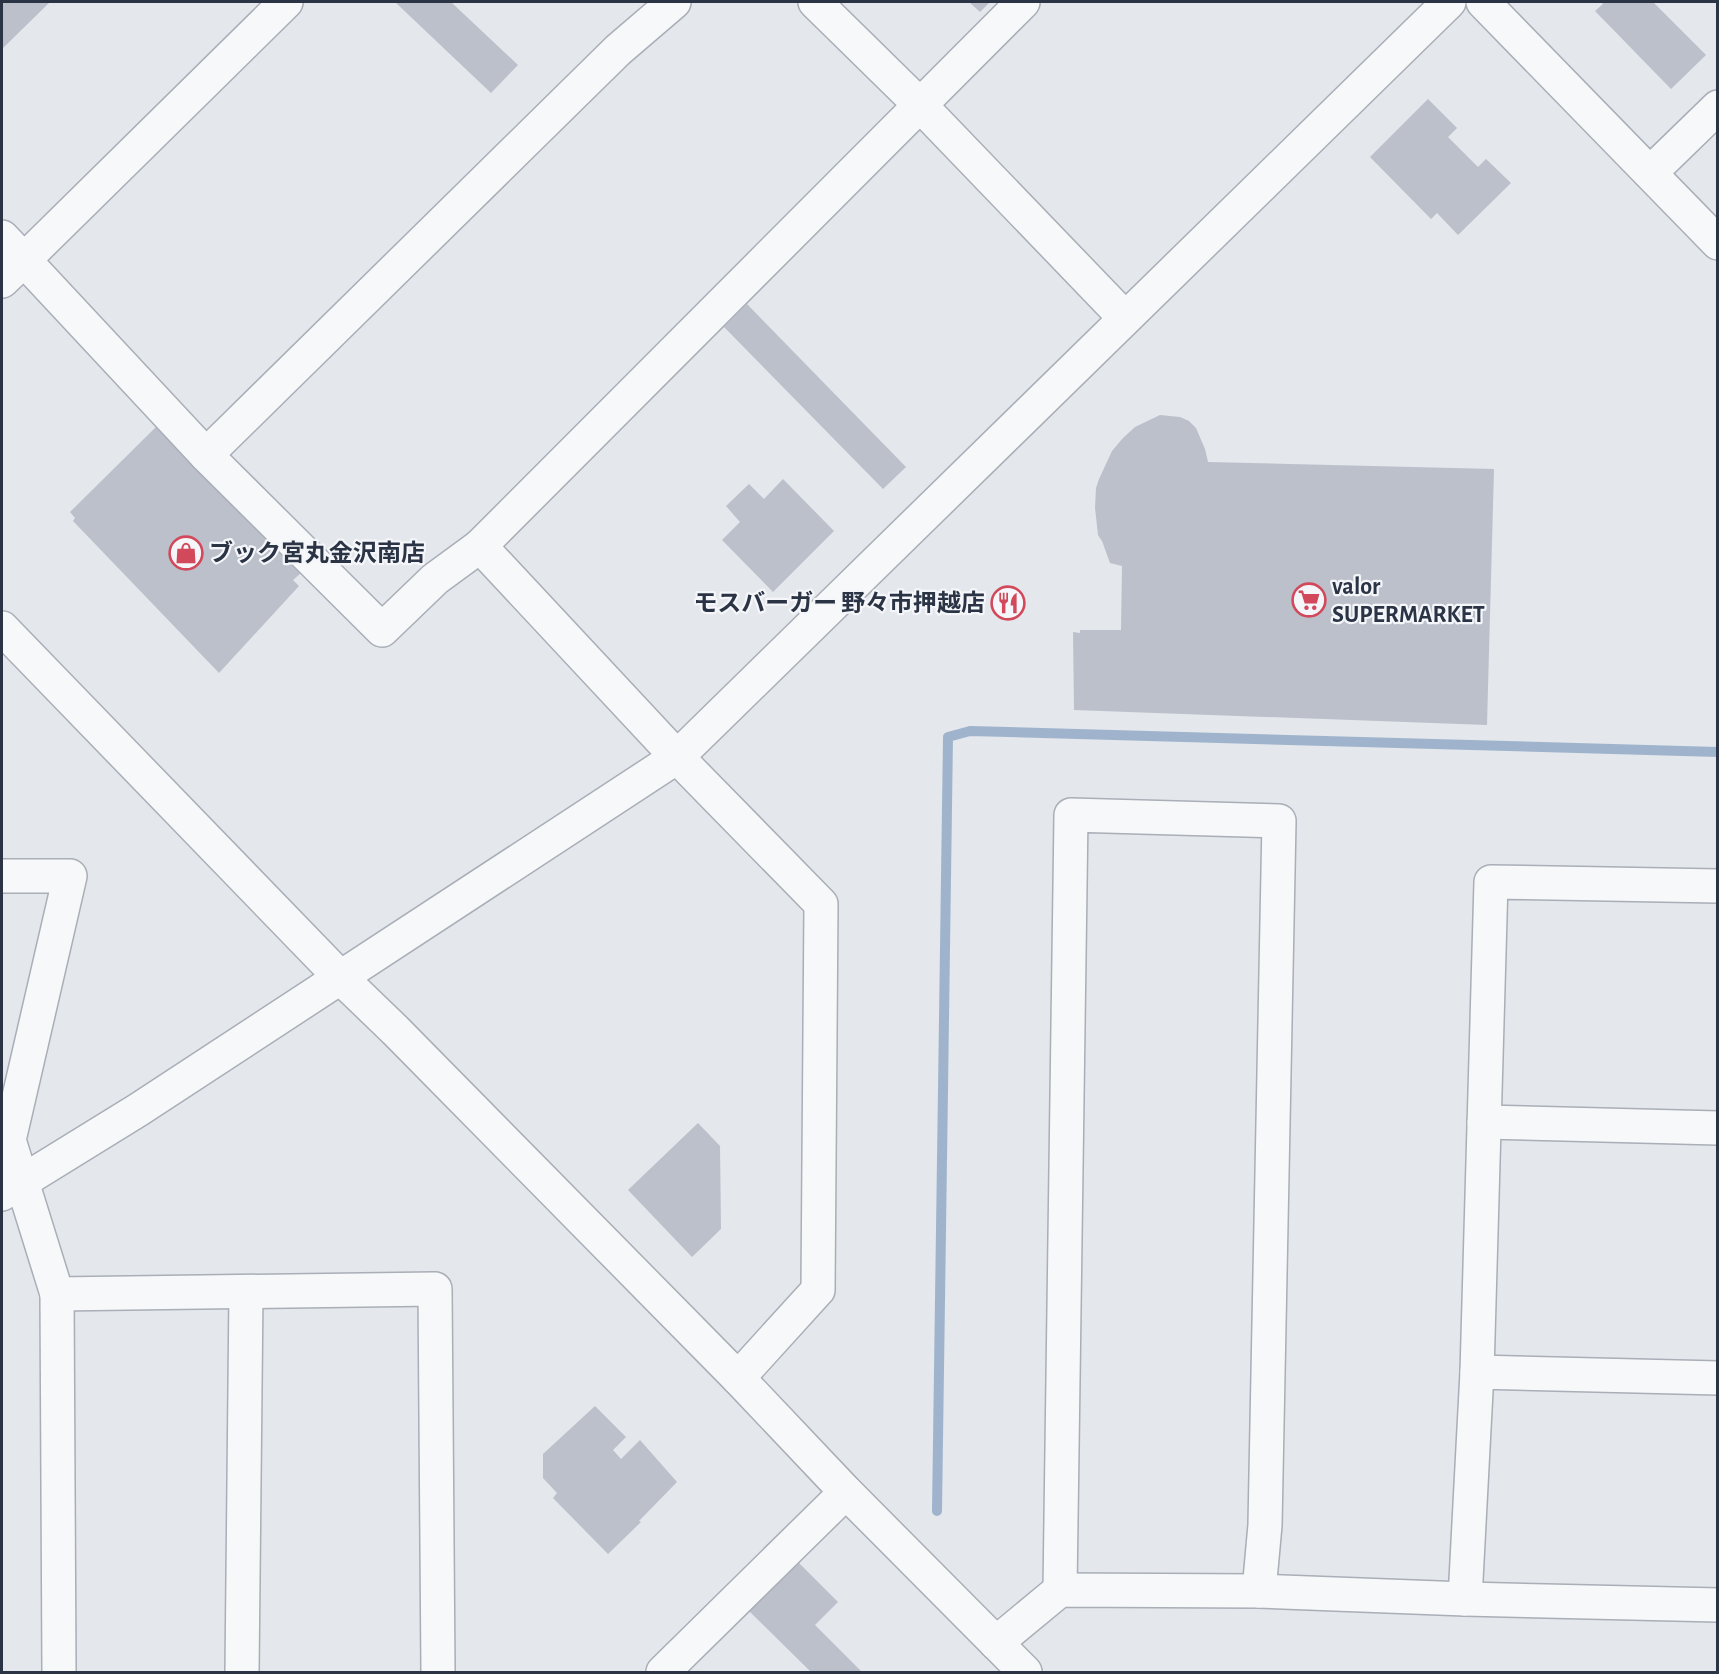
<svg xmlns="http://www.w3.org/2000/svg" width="1719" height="1674" viewBox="0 0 1719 1674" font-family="'Alegreya Sans','Noto Sans JP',sans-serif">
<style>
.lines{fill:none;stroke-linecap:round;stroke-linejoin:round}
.stream{stroke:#9fb4cc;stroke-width:10}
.building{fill:#bbc0ca}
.minor-casing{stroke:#a9aeb7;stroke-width:36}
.minor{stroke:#f7f8fa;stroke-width:33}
.labels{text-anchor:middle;stroke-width:4.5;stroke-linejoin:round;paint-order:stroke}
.poi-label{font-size:24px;font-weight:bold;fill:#2b3445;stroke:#f4f6f9;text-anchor:start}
</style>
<rect width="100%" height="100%" fill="#e4e7ec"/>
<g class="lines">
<path class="stream" d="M937,1511l11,-774 22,-6 748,21"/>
</g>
<g class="building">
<path d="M2,2h48l-48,47z"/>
<path d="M395,2h56l67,63 -27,28z"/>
<path d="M969,2h21l-10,10z"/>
<path d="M1601,2h52l53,53 -35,34 -76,-78 8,-7z"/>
<path d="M1428,99l29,29 -9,9 30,30 8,-8 25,24 -53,52 -21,-22 -6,6 -61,-62z"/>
<path d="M747,304l159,163 -23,22 -159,-162z"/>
<path d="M1160,415l20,2 9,4 7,7 9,21 3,13 286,7 -7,256 -413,-15 -1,-78 7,1v-3h41l1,-64 -12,-3 -8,-22 -4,-6 -3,-27 1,-20 3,-9 13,-28 11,-13 12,-11z"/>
<path d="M157,426l144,147 -8,7 6,6 -80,87 -146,-152 2,-3 -5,-6z"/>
<path d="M783,479l51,52 -61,61 -51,-52 18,-18 -14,-16 23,-22 15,15z"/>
<path d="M698,1123l22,23 1,83 -29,28 -64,-67z"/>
<path d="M595,1406l31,31 -13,13 8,9 19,-19 37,42 -38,39 2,1 -33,32 -55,-56 4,-5 -14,-15v-24z"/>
<path d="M798,1562l40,40 -23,23 47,47h-51l-62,-61z"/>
</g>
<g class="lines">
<defs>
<g id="minor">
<path d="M286,2l-262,258 182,195 176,175 53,-51 45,-33 197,211 144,147 -3,386 -80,88"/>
<path d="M815,2l105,103 204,212"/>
<path d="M1483,2l235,241"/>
<path d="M1650,173l68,-66"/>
<path d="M2,237l22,23 -22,21"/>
<path d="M206,455l412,-405 56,-48"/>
<path d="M480,546l543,-544"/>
<path d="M2,628l339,350 54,52 343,348 108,114 179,180"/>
<path d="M2,876h68l-61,264 48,154 378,-5 3,383"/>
<path d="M1484,1122l234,6"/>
<path d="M2,1194l136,-84 539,-353 772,-755"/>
<path d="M57,1294l2,378"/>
<path d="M1477,1372l14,-490 227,4"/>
<path d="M1060,1590l11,-775 208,6 -14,704 -6,66"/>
<path d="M1465,1599l12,-227 241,6"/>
<path d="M996,1643l64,-53 199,1 206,8 253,6"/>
<path d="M242,1672l4,-380"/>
<path d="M663,1672l183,-180"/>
</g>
</defs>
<use href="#minor" class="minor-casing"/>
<use href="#minor" class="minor"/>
</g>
<defs>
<symbol id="shop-ring" viewBox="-11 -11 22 22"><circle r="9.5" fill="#f4f6f9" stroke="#d1495b" stroke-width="1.5"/><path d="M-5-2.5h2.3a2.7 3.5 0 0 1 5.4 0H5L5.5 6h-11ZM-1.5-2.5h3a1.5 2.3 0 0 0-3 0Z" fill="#d1495b"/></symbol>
<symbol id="supermarket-ring" viewBox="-11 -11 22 22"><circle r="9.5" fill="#f4f6f9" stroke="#d1495b" stroke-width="1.5"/><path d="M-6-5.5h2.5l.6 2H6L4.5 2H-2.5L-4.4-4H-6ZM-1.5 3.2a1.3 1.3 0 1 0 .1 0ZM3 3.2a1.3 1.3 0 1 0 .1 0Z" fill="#d1495b"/></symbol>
<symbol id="restaurant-ring" viewBox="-11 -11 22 22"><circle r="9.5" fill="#f4f6f9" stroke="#d1495b" stroke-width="1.5"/><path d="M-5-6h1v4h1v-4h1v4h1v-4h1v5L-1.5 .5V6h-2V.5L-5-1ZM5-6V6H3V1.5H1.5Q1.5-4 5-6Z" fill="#d1495b"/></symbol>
</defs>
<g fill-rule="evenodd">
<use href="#shop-ring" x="167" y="534" width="38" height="38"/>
<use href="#supermarket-ring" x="1290" y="581" width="38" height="38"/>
<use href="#restaurant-ring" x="989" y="584" width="38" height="38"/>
</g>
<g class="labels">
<g class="poi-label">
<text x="209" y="561">ブック宮丸金沢南店</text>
<text x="1332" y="594">valor<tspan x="1332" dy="28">SUPERMARKET</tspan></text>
<text x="985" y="611" text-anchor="end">モスバーガー 野々市押越店</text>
</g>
</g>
<rect width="1719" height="1674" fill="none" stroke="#2b3445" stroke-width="6"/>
</svg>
